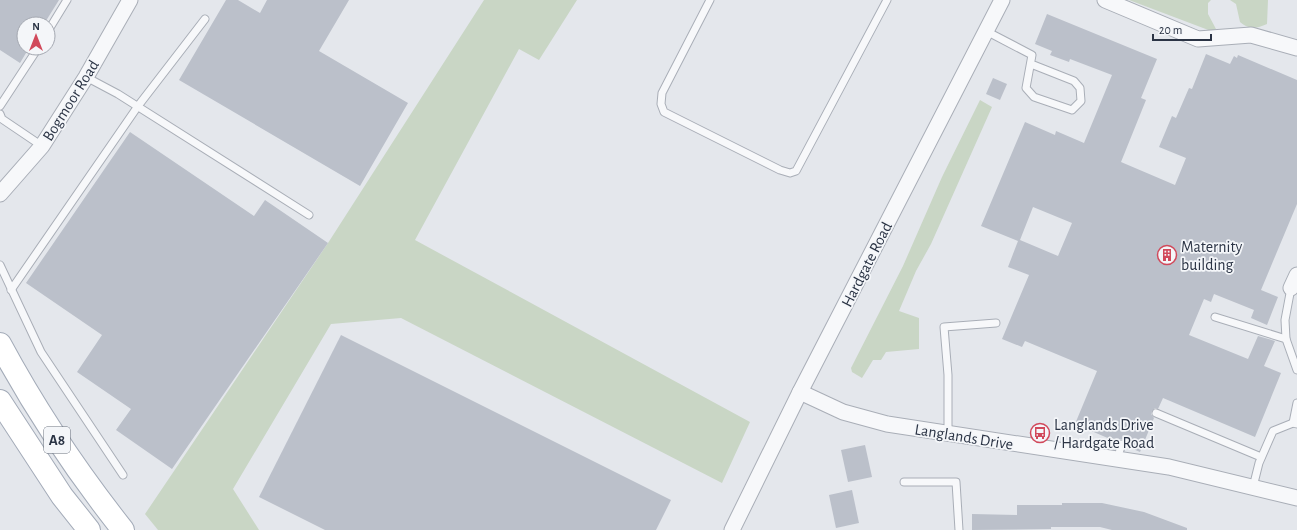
<svg xmlns="http://www.w3.org/2000/svg" width="1297" height="530" viewBox="0 0 1297 530" font-family="'Alegreya Sans',sans-serif">
<style>
.green{fill:#c9d6c5}
.building{fill:#bbc0ca;fill-rule:evenodd}
.lines{fill:none;stroke-linecap:round;stroke-linejoin:round}
.lane-casing{stroke:#a9aeb7;stroke-width:9}
.street-casing{stroke:#a9aeb7;stroke-width:17}
.primary-casing{stroke:#a3abb8;stroke-width:24}
.lane{stroke:#f7f8fa;stroke-width:7}
.street{stroke:#f7f8fa;stroke-width:15}
.primary{stroke:#fff;stroke-width:22}
.labels{text-anchor:middle;stroke-width:3.5;stroke-linejoin:round;paint-order:stroke}
.shield{fill:#f4f6f9;stroke:#676e7b;stroke-width:1}
.shield-label{font-size:15px;font-weight:bold;fill:#2b3445}
.street-label{font-size:16px;fill:#2b3445;stroke:#f4f6f9}
.poi-label{font-size:16px;fill:#2b3445;stroke:#f4f6f9;text-anchor:start}
</style>
<rect width="100%" height="100%" fill="#e4e7ec"/>
<g class="green">
<path d="M484,0h93l-38,60 -20,-11 -104,191 335,182 -28,61 -321,-165 -70,6 -98,165 26,41h-101l-13,-16 183,-271z"/>
<path d="M1129,0h82l-3,3v11l8,15 -5,2z"/>
<path d="M1230,0h38l-1,24c-11,5 -17,6 -27,-2l-4,-18z"/>
<path d="M980,100l12,7 -61,137 -15,27 -17,40 20,7v31l-33,3 -5,8h-8l-11,18 -10,-6 -1,-4 52,-102 39,-89z"/>
</g>
<g class="building">
<path d="M0,0h59l-15,24h-20v24h5l-9,15 -20,-13z"/>
<path d="M226,0h12l22,13 7,-13h82l-30,51 89,52 -48,83 -181,-106z"/>
<path d="M1047,14l110,45 -16,39 5,2 -25,62 54,23 11,-27 -27,-11 13,-31 4,2 13,-30 3,1 14,-35 24,10 4,-8 3,2 1,-3 59,25v124l-36,86 17,7 -11,28 -16,-7 3,-8 -40,-16 -3,8 -7,-3 -15,36 59,24 10,-23 17,5 -11,25 17,7 -26,64 -92,-39 -5,11 -3,-1 -3,3 -1,3 3,4 -14,34 -14,-6 1,-3 -3,-4h-3l-4,3 -42,-18 22,-53 -72,-30 -3,6 -20,-8 27,-64 -21,-8 10,-26 -37,-15 44,-104 30,13 1,-4 28,12 28,-68 -42,-16 -1,3 -19,-7 2,-4 -17,-7zM1033,207l39,16 -14,33 -38,-16z"/>
<path d="M993,78l14,6 -7,16 -14,-6z"/>
<path d="M130,132l124,84 11,-16 63,43 -156,226 -56,-39 15,-21 -54,-37 25,-37 -76,-52z"/>
<path d="M341,335l330,165 -15,30h-331l-66,-33z"/>
<path d="M865,445l7,32 -24,5 -7,-32z"/>
<path d="M852,490l7,33 -23,5 -7,-33z"/>
<path d="M1062,503h40l42,9 43,16v2h-75l-12,-3h-49v2l-79,1v-16l45,1v-10h45z"/>
</g>
<g class="lines">
<defs>
<g id="lane">
<path d="M710,0l-48,93 -1,11 3,8 116,58 10,3 6,-2 91,-171"/>
<path d="M48,31l19,-31"/>
<path d="M986,31l46,24 -6,33 8,9 38,13 9,-9 -1,-13 -6,-7 -43,-17"/>
<path d="M86,77l32,17 191,121"/>
<path d="M0,106l38,-58"/>
<path d="M0,114l2,5 40,27"/>
<path d="M0,265l41,87 82,123"/>
<path d="M11,290l127,-184 67,-87"/>
<path d="M1215,317l71,22 11,31"/>
<path d="M1286,339l-1,-19 6,-32"/>
<path d="M1156,413l105,44"/>
<path d="M1293,423l4,-20"/>
<path d="M948,433v-58l-4,-48 52,-4"/>
<path d="M1117,459l5,-15"/>
<path d="M904,482h52l3,48"/>
<path d="M1253,487l6,-24 14,-32 20,-8 4,1"/>
</g>
<g id="street">
<path d="M1105,0l93,39 53,-4 46,13"/>
<path d="M0,194l42,-48 44,-69 44,-77"/>
<path d="M1291,288l6,-13"/>
<path d="M800,392l43,20 44,12 282,43 128,31"/>
<path d="M732,530l68,-138 202,-392"/>
</g>
<g id="primary">
<path d="M0,344c35,65 77,128 123,186"/>
<path d="M0,401l62,95 27,34"/>
</g>
</defs>
<use href="#lane" class="lane-casing"/>
<use href="#street" class="street-casing"/>
<use href="#primary" class="primary-casing"/>
<use href="#lane" class="lane"/>
<use href="#street" class="street"/>
<use href="#primary" class="primary"/>
</g>
<defs>
<symbol id="building-ring" viewBox="-11 -11 22 22"><circle r="9.5" fill="#f4f6f9" stroke="#d1495b" stroke-width="1.5"/><path d="M-4-6H4V6H1V3H-1V6H-4ZM-2.5-4.3h1.7v1.8h-1.7ZM.8-4.3h1.7v1.8H.8ZM-2.5-1h1.7V.8h-1.7ZM.8-1h1.7V.8H.8Z" fill="#d1495b"/></symbol>
<symbol id="bus-ring" viewBox="-11 -11 22 22"><circle r="9.5" fill="#f4f6f9" stroke="#d1495b" stroke-width="1.5"/><path d="M-5-6H5V4H4V6H2V4H-2V6H-4V4H-5ZM-3.5-4V0h7V-4ZM-3.5 1.2v1.5H-2V1.2ZM2 1.2v1.5H3.5V1.2Z" fill="#d1495b"/></symbol>
</defs>
<g fill-rule="evenodd">
<use href="#building-ring" x="1156" y="244" width="22" height="22"/>
<use href="#bus-ring" x="1029" y="422" width="22" height="22"/>
</g>
<g class="labels">
<rect class="shield" x="44" y="427" width="26" height="26" rx="3"/>
<g class="shield-label">
<text x="57" y="445">A8</text>
</g>
<g class="street-label">
<text transform="translate(70 100) rotate(-58)" y="6">Bogmoor Road</text>
<text transform="translate(866 264) rotate(-63)" y="6">Hardgate Road</text>
<text transform="translate(964 436) rotate(9)" y="6">Langlands Drive</text>
</g>
<g class="poi-label">
<text x="1181" y="252">Maternity<tspan x="1181" dy="18">building</tspan></text>
<text x="1054" y="430">Langlands Drive<tspan x="1054" dy="18">/ Hardgate Road</tspan></text>
</g>
</g>
<g transform="translate(36 36)"><circle r="19" fill="#f4f6f9" stroke="#a4a8b1"/>
<path d="M0-3L7 15L0 10L-7 15Z" fill="#d1495b"/>
<text y="-6" font-size="11" font-weight="bold" text-anchor="middle" fill="#2b3445">N</text>
</g>
<path d="M1153 34v6h58v-6" fill="none" stroke="#2b3445" stroke-width="2"/>
<text x="1159" y="34" font-size="12" fill="#2b3445" stroke="#f4f6f9" stroke-width="3" paint-order="stroke">20 m</text>
</svg>
